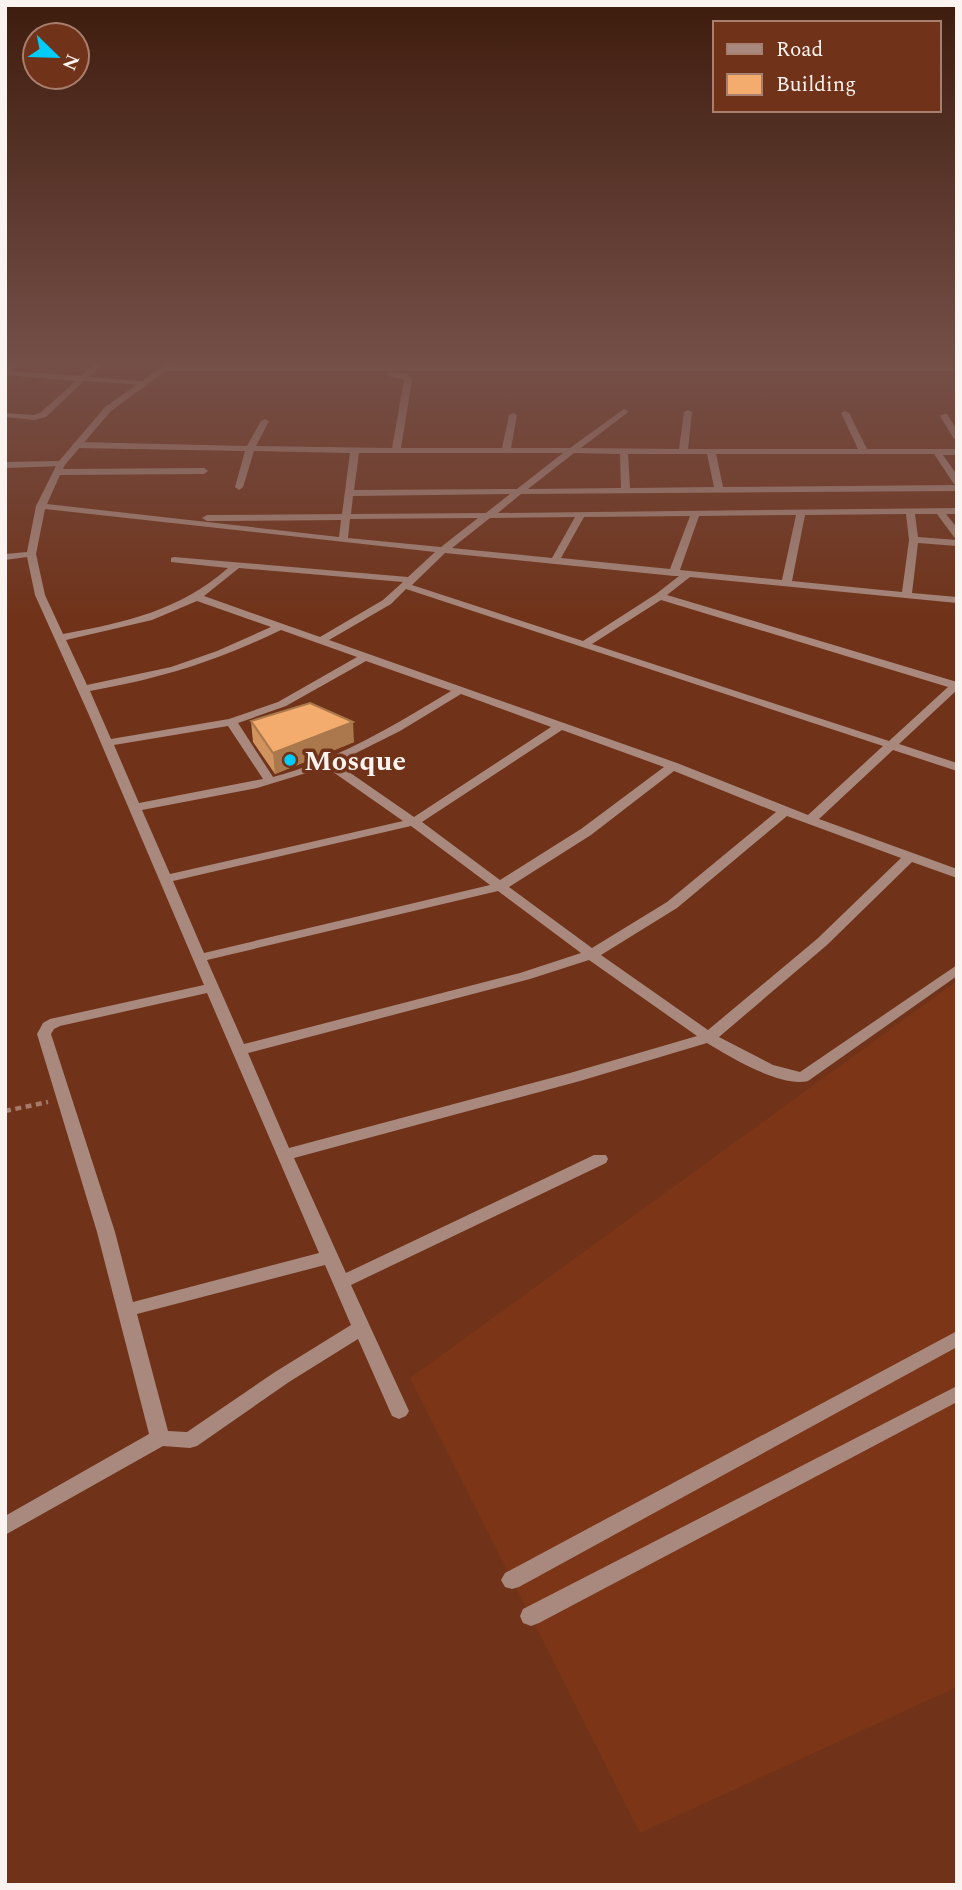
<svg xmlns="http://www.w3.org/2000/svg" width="962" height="1890" viewBox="0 0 962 1890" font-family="Spectral,serif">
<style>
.built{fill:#7c3517}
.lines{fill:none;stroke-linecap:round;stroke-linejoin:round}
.path{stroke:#a47a69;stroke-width:4.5;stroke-dasharray:6 4.5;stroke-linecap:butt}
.minor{fill:#a9897d;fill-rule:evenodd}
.tertiary{fill:#a9897d;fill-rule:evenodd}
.wall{fill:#d1945e}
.shaded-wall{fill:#aa784c}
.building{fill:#f3ac6d;stroke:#aa784c;stroke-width:2}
.poi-dot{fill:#00cbf9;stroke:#703218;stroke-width:2.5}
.labels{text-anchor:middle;stroke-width:7;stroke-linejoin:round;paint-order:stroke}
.poi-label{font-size:28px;font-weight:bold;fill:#fbf3f0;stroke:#703218;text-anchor:start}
</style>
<rect width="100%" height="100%" fill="#703218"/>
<path class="built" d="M957,981v706l-317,146 -230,-455z"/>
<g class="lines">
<path class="path" d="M5,1111l43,-9"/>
<g class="minor">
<path d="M16,359h9l-16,12 72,5 18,-17h9l-19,18 52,4 4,2 -4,2 -57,-4 -38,36 -12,3 -29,-3v-4l28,2 7,-2 36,-32 -71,-6v-9z"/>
<path d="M163,367h794v4h-797l-1,-2z"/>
<path d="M391,372l16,2 5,6 -11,68h101l7,-33 4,-2 4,2 -6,33h59l54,-39 4,2 -1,2 -46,35 98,1 5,-37 4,-2 4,2 -4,37h170l-17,-36 4,-2 4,2 18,36h90v6h-14l14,20v10l-3,-1 -20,-30h-218l7,33 234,-2v6l-436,3 -23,19 459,-5v6h-11l11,14v10l-3,-1 -17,-23h-22l3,23 39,3v6l-39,-3 -6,50 45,4v6l-267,-26 -23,18 290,87v8l-58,54 58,19v8l-64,-21 -74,69 138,50v9l-45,-16 -85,83 -108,92 54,28 27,7 157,-107v11l-149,105c-27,7 -78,-24 -101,-38l-127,38 -286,77 52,115 248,-118h12l2,4 -2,4 -255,122 58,126 -3,5 -7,3 -7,-3 -34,-77 -69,43 -92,64 -7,2 -27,-2 -158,89v-19l144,-82 -52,-202 -60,-198 6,-11 7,-4 154,-34 -115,-270 -54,-120 -8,-38 -22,3v-6l22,-2 9,-46 21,-42 4,-3 4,3 -2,5 141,-1 4,3 -4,3 -144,1 -13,29 292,33 2,-17 -134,1 -5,-3 5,-3 135,-1 8,-61 -96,-2 -11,36 -4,3 -4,-3 10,-36 -169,-3 -4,-3 4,-3 171,4 14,-25 4,-2 4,2 -13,25 136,2 12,-68 -16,-4 -1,-2zM359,453h204l-46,36 -163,1zM574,453l46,1 1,34 -93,1zM628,454h79l7,33 -84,1zM510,494l-24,19 -135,1 2,-18zM45,509l390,43 -27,25 -234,-20 -3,1v4l57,6c-49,43 -102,54 -165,66l-18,-39 -9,-41zM906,514l3,26 -7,52 -110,-11 13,-66zM796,515l-14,65 -102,-10 19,-54zM690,516l-20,53 -109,-11 23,-41zM575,517l-23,41 -100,-10 38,-30zM478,518l-37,29 -93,-9 2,-19zM445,553l229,23h5l-23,18 -73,47 -171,-56zM239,568l164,14 -20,18 -63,37 -116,-41zM406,589l477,157 -75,69 -131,-52 -348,-123 62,-36zM661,600l287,87 -59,54 -297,-97zM197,601l74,26 -54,24 -46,16 -84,18 -21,-45 86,-20zM281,630l76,27 -79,45 -49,17 -118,20 -21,-48c72,-13 124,-29 191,-61zM366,661l85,30c-56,34 -114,69 -178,86l-35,-54 48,-17zM461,694l90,33 -137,90 -78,-54 64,-32zM228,726l35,53 -124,24 -25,-58zM562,730l102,37 -83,62 -81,51 -78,-58zM326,767l77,54 -233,53 -28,-64 115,-22zM674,771l102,41 -109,90 -75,46 -83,-61 82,-52zM787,816l114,42 -84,81 -109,91 -107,-75 76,-47zM411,826l79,59 -286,68 -31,-72zM498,891l83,62 -61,20 -276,71 -37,-84zM589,960l108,76 -127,37 -281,75 -41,-95 282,-74zM207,993l112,260 -186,49 -18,-70 -64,-198 3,-5 6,-3zM325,1265l26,60 -76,47 -88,60 -19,-1 -31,-117z"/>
<path d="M944,414h3l10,16v9h-3l-14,-23z"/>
<path d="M957,1331v16l-438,240 -7,2 -7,-2 -4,-7 4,-7z"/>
<path d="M957,1386v16l-418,221 -8,3 -8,-3 -3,-7 3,-7z"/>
</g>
<path class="tertiary" d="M173,359h9l-71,52 -47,55 -59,2v-6l54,-1 46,-54z"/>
</g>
<path class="wall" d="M251,721l103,21 -79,32 -22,-32z"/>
<path class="shaded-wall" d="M353,722l1,20 -79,32 -2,-21z"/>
<path class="building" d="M310,703l43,19 -80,31 -22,-32z"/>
<linearGradient id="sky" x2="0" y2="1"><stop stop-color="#3e1c0d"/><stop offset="0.58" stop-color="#744f48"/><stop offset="1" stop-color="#744f48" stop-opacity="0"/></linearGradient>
<rect width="962" height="624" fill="url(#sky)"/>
<circle class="poi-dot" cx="290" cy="760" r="7"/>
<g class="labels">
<g class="poi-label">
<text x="304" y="770">Mosque</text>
</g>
</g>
<rect width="962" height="1890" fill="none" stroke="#fbf3f0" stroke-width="14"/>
<rect x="713" y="21" width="228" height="91" fill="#703218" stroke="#a87f6e" stroke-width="2"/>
<rect x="727" y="44" width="35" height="10" fill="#a9897d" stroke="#a87f6e" stroke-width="2"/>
<text x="776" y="56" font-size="21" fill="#fbf3f0">Road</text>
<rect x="727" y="74" width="35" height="21" fill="#f3ac6d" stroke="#a87f6e" stroke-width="2"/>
<text x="776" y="91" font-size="21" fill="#fbf3f0">Building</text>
<g transform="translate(56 56) rotate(113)"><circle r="33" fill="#703218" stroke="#a87f6e" stroke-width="2"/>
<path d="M0-5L12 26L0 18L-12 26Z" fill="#00cbf9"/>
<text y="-10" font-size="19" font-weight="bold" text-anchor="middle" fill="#fbf3f0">N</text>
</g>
</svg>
